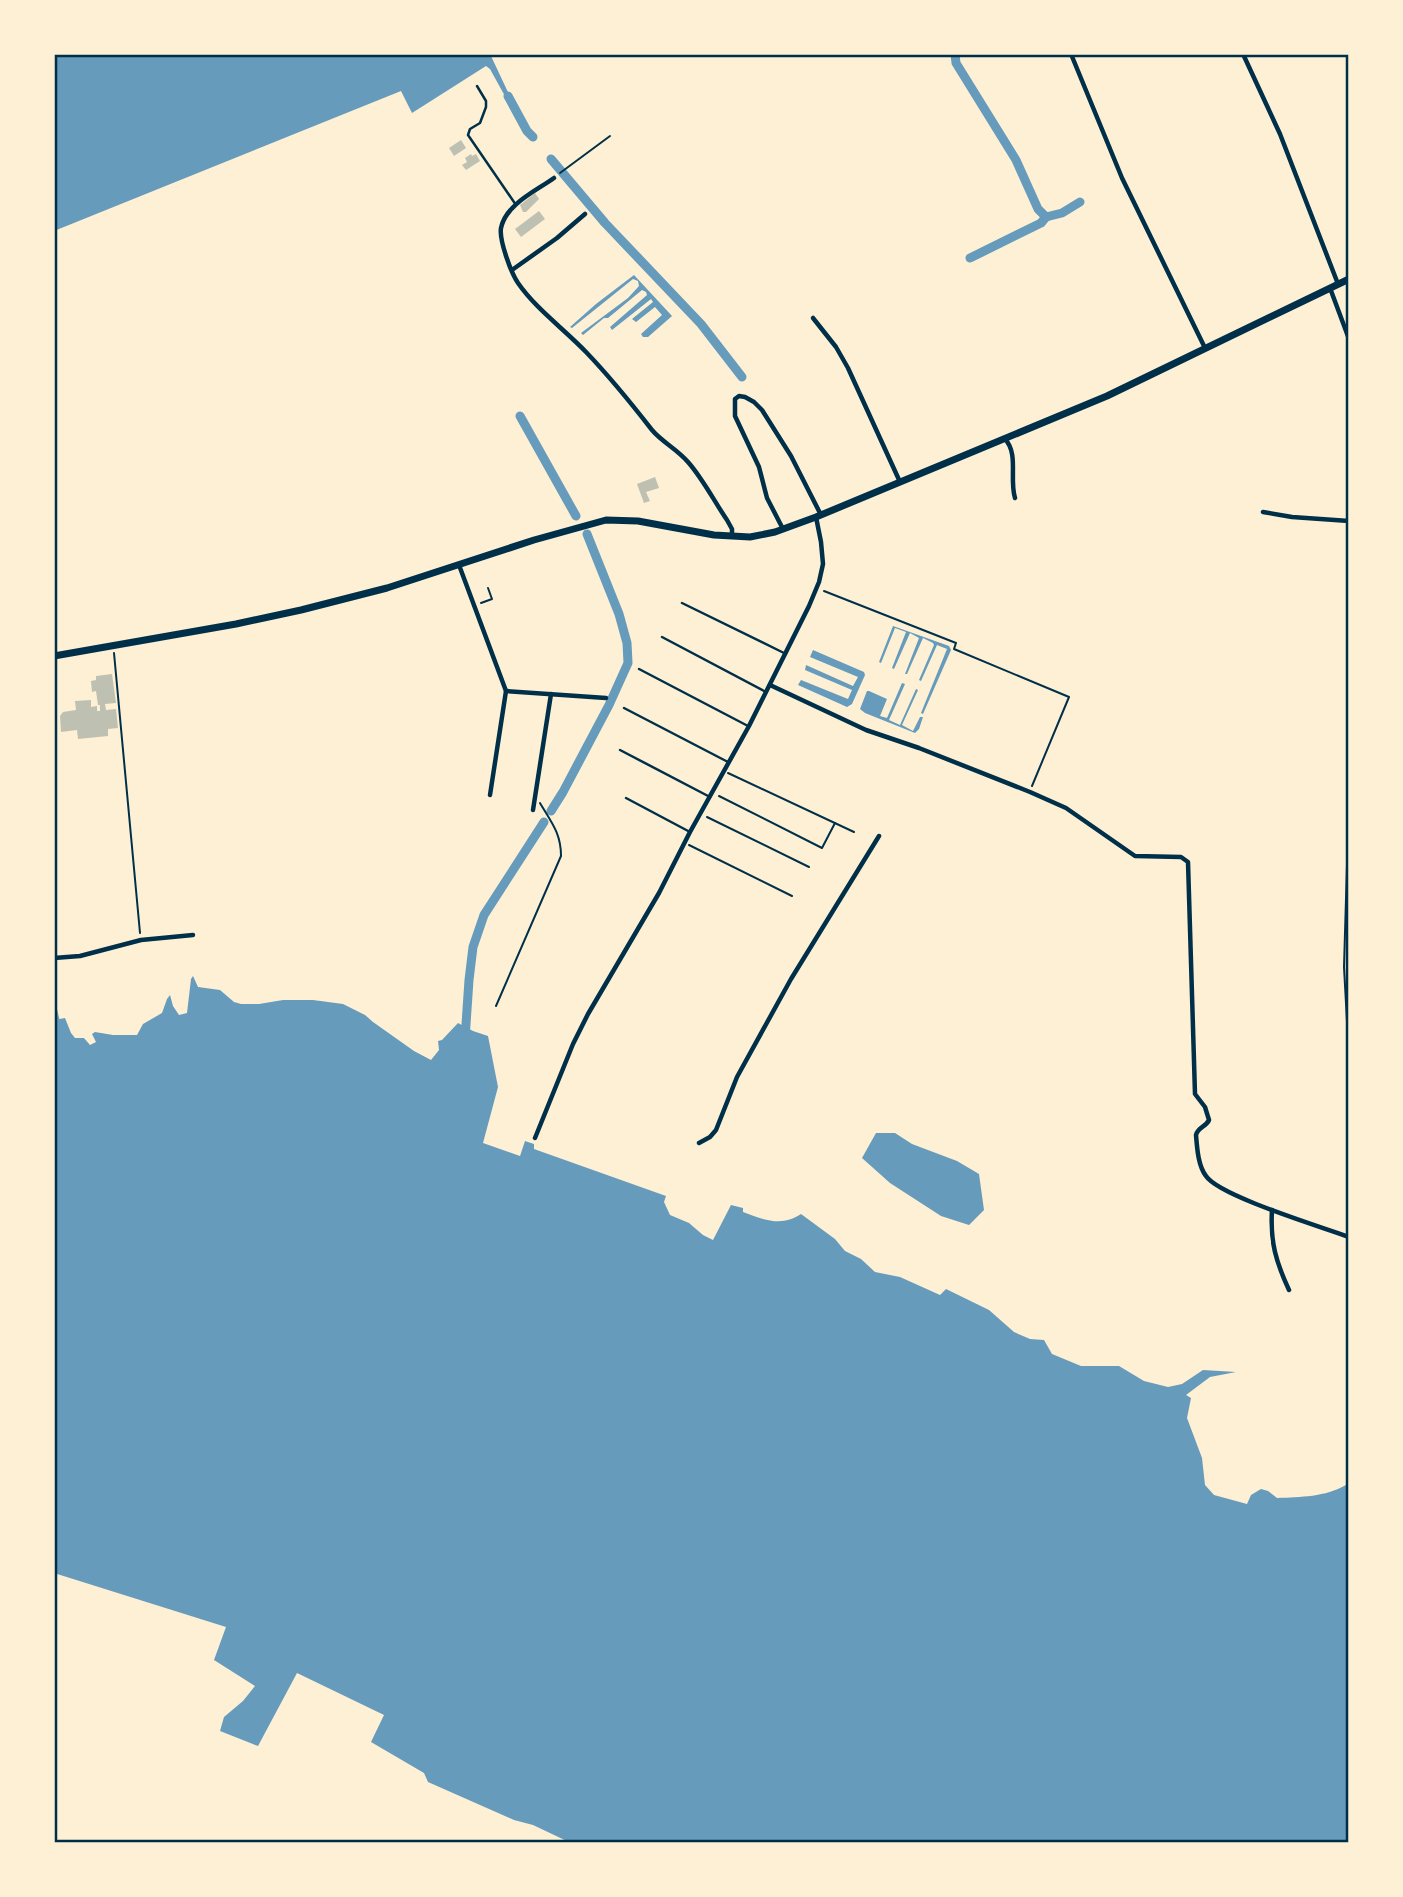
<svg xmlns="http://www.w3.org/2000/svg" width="1403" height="1897" viewBox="0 0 1403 1897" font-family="Inter,sans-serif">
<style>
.water{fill:#669bbc}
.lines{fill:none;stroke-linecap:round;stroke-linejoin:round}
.stream{stroke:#669bbc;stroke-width:2.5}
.canal{stroke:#669bbc;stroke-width:9}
.building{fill:#bec0b2}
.path{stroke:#003049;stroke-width:2}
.service{stroke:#003049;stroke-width:2.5}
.minor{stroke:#003049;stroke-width:4.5}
.secondary{stroke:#003049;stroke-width:7}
.neatline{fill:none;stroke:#003049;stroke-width:2.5}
</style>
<rect width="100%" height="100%" fill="#fdf0d5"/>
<g class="water">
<path d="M54,54h440l-3,2 23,49 -3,2 -21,-38 -4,-3 -74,47 -11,-22 -347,140z"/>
<path d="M634,275l38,41 -24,21h-5l-2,-3 21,-19 -7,-8 -19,15 -4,-3 21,-17 -2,-3 -39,31 -2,-3 37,-32 -1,-3 -4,-2 -34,28h-4l-21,17 -2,-2 47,-35 11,-12 -1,-5 -5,-2 -61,49 -2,-1 26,-23z"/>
<path d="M893,626l56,20 2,4 -28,64 -2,-1 26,-64 -10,-4 -16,36 -2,-1 15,-35 -1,-2 -10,-5 -16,36h-2l14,-36 -9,-5 -16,36 -2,-1 14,-36 -11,-4 -14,35 -2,-1z"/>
<path d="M813,650l51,22 1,3 -13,29 -5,3 -49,-22 3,-5 47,19 4,-9 -47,-20 1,-5 47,21 5,-9 -48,-20z"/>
<path d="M902,683l3,1 -16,36 11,5 16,-36 2,1 -16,35 11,6 7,-14h3l-4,12 -4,4 -50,-20 -5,-4 7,-18h2l18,8 -7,17 7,2z"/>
<path d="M193,976l5,11 22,3 14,12 7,2h18l24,-4h30l30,4 22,11 8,7 41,29 17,9 8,-10 -1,-9 4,-1 16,-17 15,8 15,5 10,51 -15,56 37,13 5,-15 9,3v5l132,47 -2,6 6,13 19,8 14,12 10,5 18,-35 12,3v4c21,8 39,15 58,2l34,25 10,12 16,8 14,13 25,5 40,18 6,-6 43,21 25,22 16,7 14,1 8,14 29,12h38l25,15 24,6 14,-3 21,-14 33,2 -26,5 -24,18 5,3 -4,20 15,40 3,27 9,10 33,9 4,-9 10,-6 7,2 9,7c24,-1 48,-1 69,-13h3v358h-778l-38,-18 -19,-5 -86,-38 -4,-9 -53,-31 13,-27 -87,-42 -39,73 -38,-15 4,-14 19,-16 12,-15 -41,-26 12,-33 -172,-54v-553l11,-2 6,15 4,5h9l6,7 6,-3 -4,-8 3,-2 18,3h24l6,-11 19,-11 5,-14 3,-4 3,11 6,9 8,-2 4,-34z"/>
<path d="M876,1133h19l17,11 45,17 22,13 5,36 -15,15 -28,-9 -51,-33 -28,-25z"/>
</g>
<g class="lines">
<path class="stream" d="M54,1002l5,21"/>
<g class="canal">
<path d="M955,54l1,9 60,97 22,49 8,8 16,-4 18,-11"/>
<path d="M508,96l19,35 6,6"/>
<path d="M551,159l54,64 96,101 41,53"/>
<path d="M970,258l71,-35 5,-6"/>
<path d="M520,416l56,100"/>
<path d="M551,811l12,-19 46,-87 19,-42 -1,-20 -8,-29 -32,-80"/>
<path d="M465,1039l4,-59 4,-33 11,-32 60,-93"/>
</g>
</g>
<g class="building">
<path d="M461,140l5,8 -12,8 -5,-8z"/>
<path d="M471,154l1,2 4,-2 4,7 -14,9 -4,-5 5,-3 -2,-4z"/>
<path d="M535,193l4,6 -13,13h-3l-3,-7z"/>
<path d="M539,211l6,8 -24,18 -6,-8z"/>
<path d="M655,477l4,11 -13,4 4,9 -6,2 -7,-19z"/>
<path d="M112,674l4,29 -11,1 1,6 10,-1 2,19 -10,1v7l-30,3 -1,-9 -16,2 -1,-16 3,-4 13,-2 -1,-9 16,-1v7l6,-1v5h3v-6h-2l-2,-14 -4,1 -1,-11 5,-1v-4z"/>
</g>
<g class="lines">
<g class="path">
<path d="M560,173l50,-37"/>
<path d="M824,591l132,52 -2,6 115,48 -37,89"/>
<path d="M481,603l11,-4 -4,-11"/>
<path d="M114,653l26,280"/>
<path d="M728,773l126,59"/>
<path d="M719,796l103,52 13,-25"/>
<path d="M1349,796l-5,171 5,91"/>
<path d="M707,817l102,50"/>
<path d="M689,845l103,51"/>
<path d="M496,1006l65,-150c0,-23 -10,-34 -21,-53"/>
</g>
<g class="service">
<path d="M477,86l9,15v6l-6,16 -10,6 -2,6 48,70"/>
<path d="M682,603l104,51"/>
<path d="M662,637l102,54"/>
<path d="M639,669l109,57"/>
<path d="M624,708l104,54"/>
<path d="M620,750l90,47"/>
<path d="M626,798l64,34"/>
</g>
<g class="minor">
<path d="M1071,54l51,124 83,170"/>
<path d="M1243,54l37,80 58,150"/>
<path d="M554,178c-18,13 -48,26 -53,50 -2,12 10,45 17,55 18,26 46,46 68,69 24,25 45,51 66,78 10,12 25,19 36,32 15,17 26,39 39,58l5,9v6"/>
<path d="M512,270l45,-32 28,-24"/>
<path d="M1330,288l19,51"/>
<path d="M813,318l23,29 12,21 52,114"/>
<path d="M1005,439c14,15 4,40 10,59"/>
<path d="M1263,512l29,5 57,4"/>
<path d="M783,529l-16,-31 -8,-31 -24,-51v-17l4,-3 6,1 9,5 8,8 29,46 30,59"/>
<path d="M459,565l47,126 -16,104"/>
<path d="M770,685l96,45 53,18 111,44 36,16 69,48 46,1 7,5 7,232 10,13 4,13c-3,7 -11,7 -13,15 1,12 2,31 10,41 13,20 116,51 143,61"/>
<path d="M506,691l100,7"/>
<path d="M533,810l18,-116"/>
<path d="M54,958l26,-2 61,-16 52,-5"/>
<path d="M535,1138l38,-94 15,-30 71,-121 31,-61 59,-106 60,-120 10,-24 4,-18 -2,-22 -5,-25"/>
<path d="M699,1143l11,-6 6,-7 21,-53 54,-98 88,-143"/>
<path d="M1272,1210c-2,32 4,52 17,80"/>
</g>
<path class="secondary" d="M54,656l182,-32 65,-14 86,-22 147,-48 72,-20 32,1 76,14 36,2 25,-5 41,-15 291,-121 242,-117"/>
</g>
<rect width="1403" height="1897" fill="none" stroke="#fdf0d5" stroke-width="112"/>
<rect x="56" y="56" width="1291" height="1785" class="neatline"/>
</svg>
